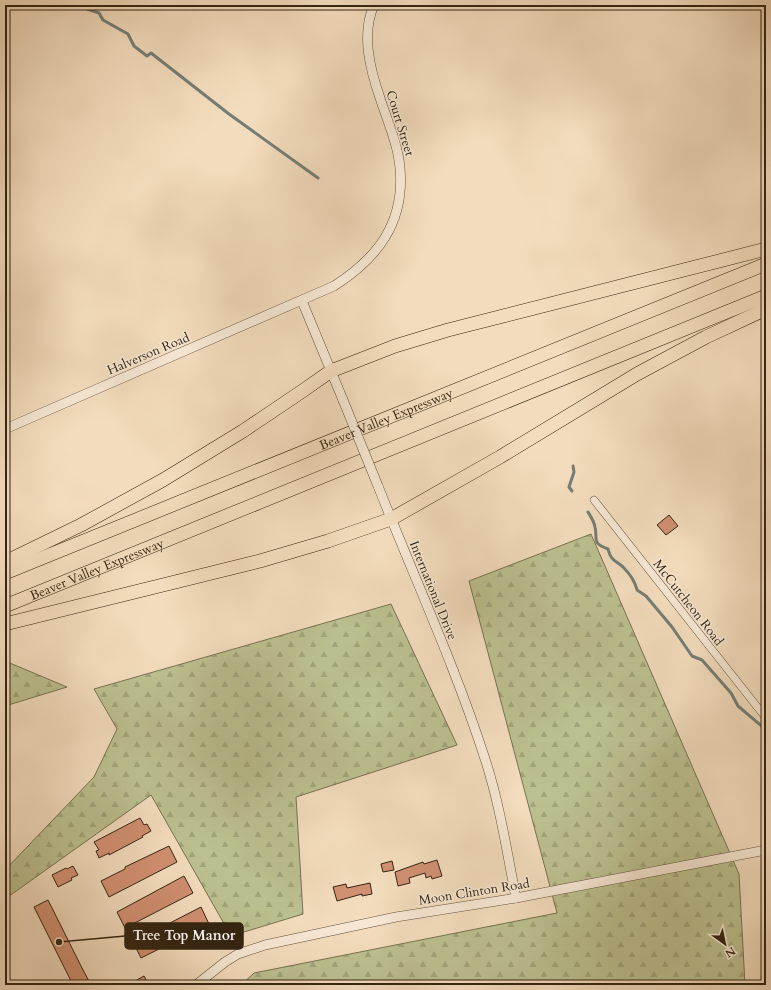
<svg xmlns="http://www.w3.org/2000/svg" width="771" height="990" viewBox="0 0 771 990" font-family="Cardo,serif">
<style>
.forest{fill:url(#forest-firs);stroke:#787251}
.lines{fill:none;stroke-linecap:round;stroke-linejoin:round}
.stream{stroke:#747e77;stroke-width:3}
.building{fill:#d19072;stroke:#332512}
.minor-casing{stroke:#63533d;stroke-width:8}
.tertiary-casing{stroke:#63533d;stroke-width:10}
.motorway-casing{stroke:#332512;stroke-width:14}
.minor{stroke:#f7e8d4;stroke-width:7}
.tertiary{stroke:#f7e8d4;stroke-width:9}
.motorway{stroke:#f3dcbd;stroke-width:13}
.tertiary-bridge-casing{stroke:#63533d;stroke-width:10;stroke-linecap:butt}
.tertiary-bridge{stroke:#f7e8d4;stroke-width:9}
.labels{text-anchor:middle;stroke-width:3;stroke-linejoin:round;paint-order:stroke}
.street-label{font-size:13px;fill:#332512;stroke:#f7e8d4}
.leader{fill:none;stroke:#332512;stroke-width:1.5}
.callout-dot{fill:#332512;stroke:#f7e8d4;stroke-width:1.5}
.callout{fill:#332512;stroke:#332512;stroke-width:1.5}
.callout-label{font-size:14px;text-anchor:middle;font-weight:bold;fill:#fff}
</style>
<defs>
<pattern id="forest-firs" width="22" height="20" patternUnits="userSpaceOnUse"><rect width="22" height="20" fill="#bcc090"/><path d="M5 1l3.5 6h-7zM16 11l3.5 6h-7z" fill="#a2a57b"/></pattern>
</defs>
<rect width="100%" height="100%" fill="#f3dcbd"/>
<filter id="stains"><feTurbulence type="fractalNoise" baseFrequency=".005" numOctaves="4"/><feColorMatrix values="0 0 0 0 .2 0 0 0 0 .09 0 0 0 0 .02 0 0 0 .5 -.17"/></filter>
<radialGradient id="worn" r=".72"><stop offset=".6" stop-color="#630" stop-opacity="0"/><stop offset="1" stop-color="#630" stop-opacity=".3"/></radialGradient>
<g class="forest">
<path d="M591,534l148,340 6,111h-504l13,-12 303,-60 -88,-332z"/>
<path d="M391,604l66,141 -161,52 7,117 -72,22 -80,-141 -146,104v-29l89,-93 23,-48 -23,-40z"/>
<path d="M5,661l62,26 -62,19z"/>
</g>
<g class="lines">
<g class="stream">
<path d="M84,5l3,4 12,4 4,7 25,14 6,12 13,10 4,-3 78,61 89,64"/>
<path d="M572,491l-3,-4 5,-15 -1,-6"/>
<path d="M588,512c3,5 6,9 7,15 3,13 -4,16 13,22 3,12 7,11 15,18 6,6 12,14 14,23l9,6 26,31 20,29 10,4 29,33 7,13 27,23"/>
</g>
</g>
<g class="building">
<path d="M669,515l9,11 -12,9 -9,-10z"/>
<path d="M140,818l4,7 3,-1 4,7 -9,5 1,1 -34,18v-2l-10,5 -3,-7 3,-1 -5,-8z"/>
<path d="M169,846l8,16 -68,35 -8,-16 24,-12v-2z"/>
<path d="M437,860l5,16 -10,3 -1,-3 -5,2 -1,-5 -16,5 1,5 -12,3 -3,-14 28,-10 1,2z"/>
<path d="M392,861l2,9 -11,2 -2,-8z"/>
<path d="M73,866l5,9 -7,3 1,2 -14,7 -6,-12 14,-7 1,1z"/>
<path d="M184,876l9,17 -68,35 -8,-16z"/>
<path d="M370,883l2,11 -10,2v-2l-25,7 -4,-14 13,-3 1,4z"/>
<path d="M48,900l34,68 9,17h-18l-39,-78z"/>
<path d="M201,907l8,17 -68,34 -8,-16z"/>
<path d="M144,976l5,9h-21z"/>
</g>
<g class="lines">
<defs>
<path id="minor" d="M594,500l172,218"/>
<g id="tertiary">
<path d="M302,301l41,99"/>
<path d="M5,429l329,-143c44,-28 71,-64 66,-118 -2,-24 -13,-48 -20,-70 -10,-29 -19,-64 -6,-93"/>
<path d="M378,486c36,91 78,182 108,276 14,44 21,90 30,136"/>
<path d="M196,985l29,-23 13,-8 27,-9 131,-28 120,-19 250,-48"/>
</g>
<g id="motorway">
<path d="M5,562l76,-37 82,-45 80,-49 58,-39 30,-21 64,-25 53,-16 318,-81"/>
<path id="s1" d="M5,573l761,-309"/>
<path id="s2" d="M5,606l761,-310"/>
<path d="M5,624l255,-63 68,-20 63,-22 109,-62 137,-83 69,-37 60,-28"/>
</g>
</defs>
<use href="#minor" class="minor-casing"/>
<use href="#tertiary" class="tertiary-casing"/>
<use href="#motorway" class="motorway-casing"/>
<use href="#minor" class="minor"/>
<use href="#tertiary" class="tertiary"/>
<use href="#motorway" class="motorway"/>
<defs>
<path id="tertiary-bridge" d="M343,400l35,86"/>
</defs>
<use href="#tertiary-bridge" class="tertiary-bridge-casing"/>
<use href="#tertiary-bridge" class="tertiary-bridge"/>
</g>
<g class="labels">
<g class="street-label">
<text transform="translate(401 123) rotate(73)" y="5">Court Street</text>
<text transform="translate(148 353) rotate(-23)" y="5">Halverson Road</text>
<text dy="5" stroke="none"><textPath href="#s1" startOffset="411">Beaver Valley Expressway</textPath></text>
<text dy="5" stroke="none"><textPath href="#s2" startOffset="99">Beaver Valley Expressway</textPath></text>
<text transform="translate(434 590) rotate(68)" y="5">International Drive</text>
<text transform="translate(689 602) rotate(52)" y="5">McCutcheon Road</text>
<text transform="translate(474 891) rotate(-9)" y="5">Moon Clinton Road</text>
</g>
</g>
<path class="leader" d="M59 942L125 936"/>
<circle class="callout-dot" cx="59" cy="942" r="4"/>
<rect class="callout" x="125" y="923" width="118" height="26" rx="4"/>
<g class="callout-label">
<text x="184" y="940">Tree Top Manor</text>
</g>
<rect width="771" height="990" fill="none" stroke="#f3dcbd" stroke-width="20"/>
<rect x="6" y="6" width="759" height="978" fill="none" stroke="#332512" stroke-width="2"/>
<rect x="10" y="10" width="751" height="970" fill="none" stroke="#332512"/>
<g transform="translate(725 944) rotate(147)" stroke="#f7e8d4" stroke-width="3" paint-order="stroke">
<path d="M0-3L7 15L0 10L-7 15Z" fill="#332512"/>
<text y="-6" font-size="11" font-weight="bold" text-anchor="middle" fill="#332512">N</text>
</g>
<rect width="100%" height="100%" filter="url(#stains)"/>
<rect width="100%" height="100%" fill="url(#worn)"/>
</svg>
